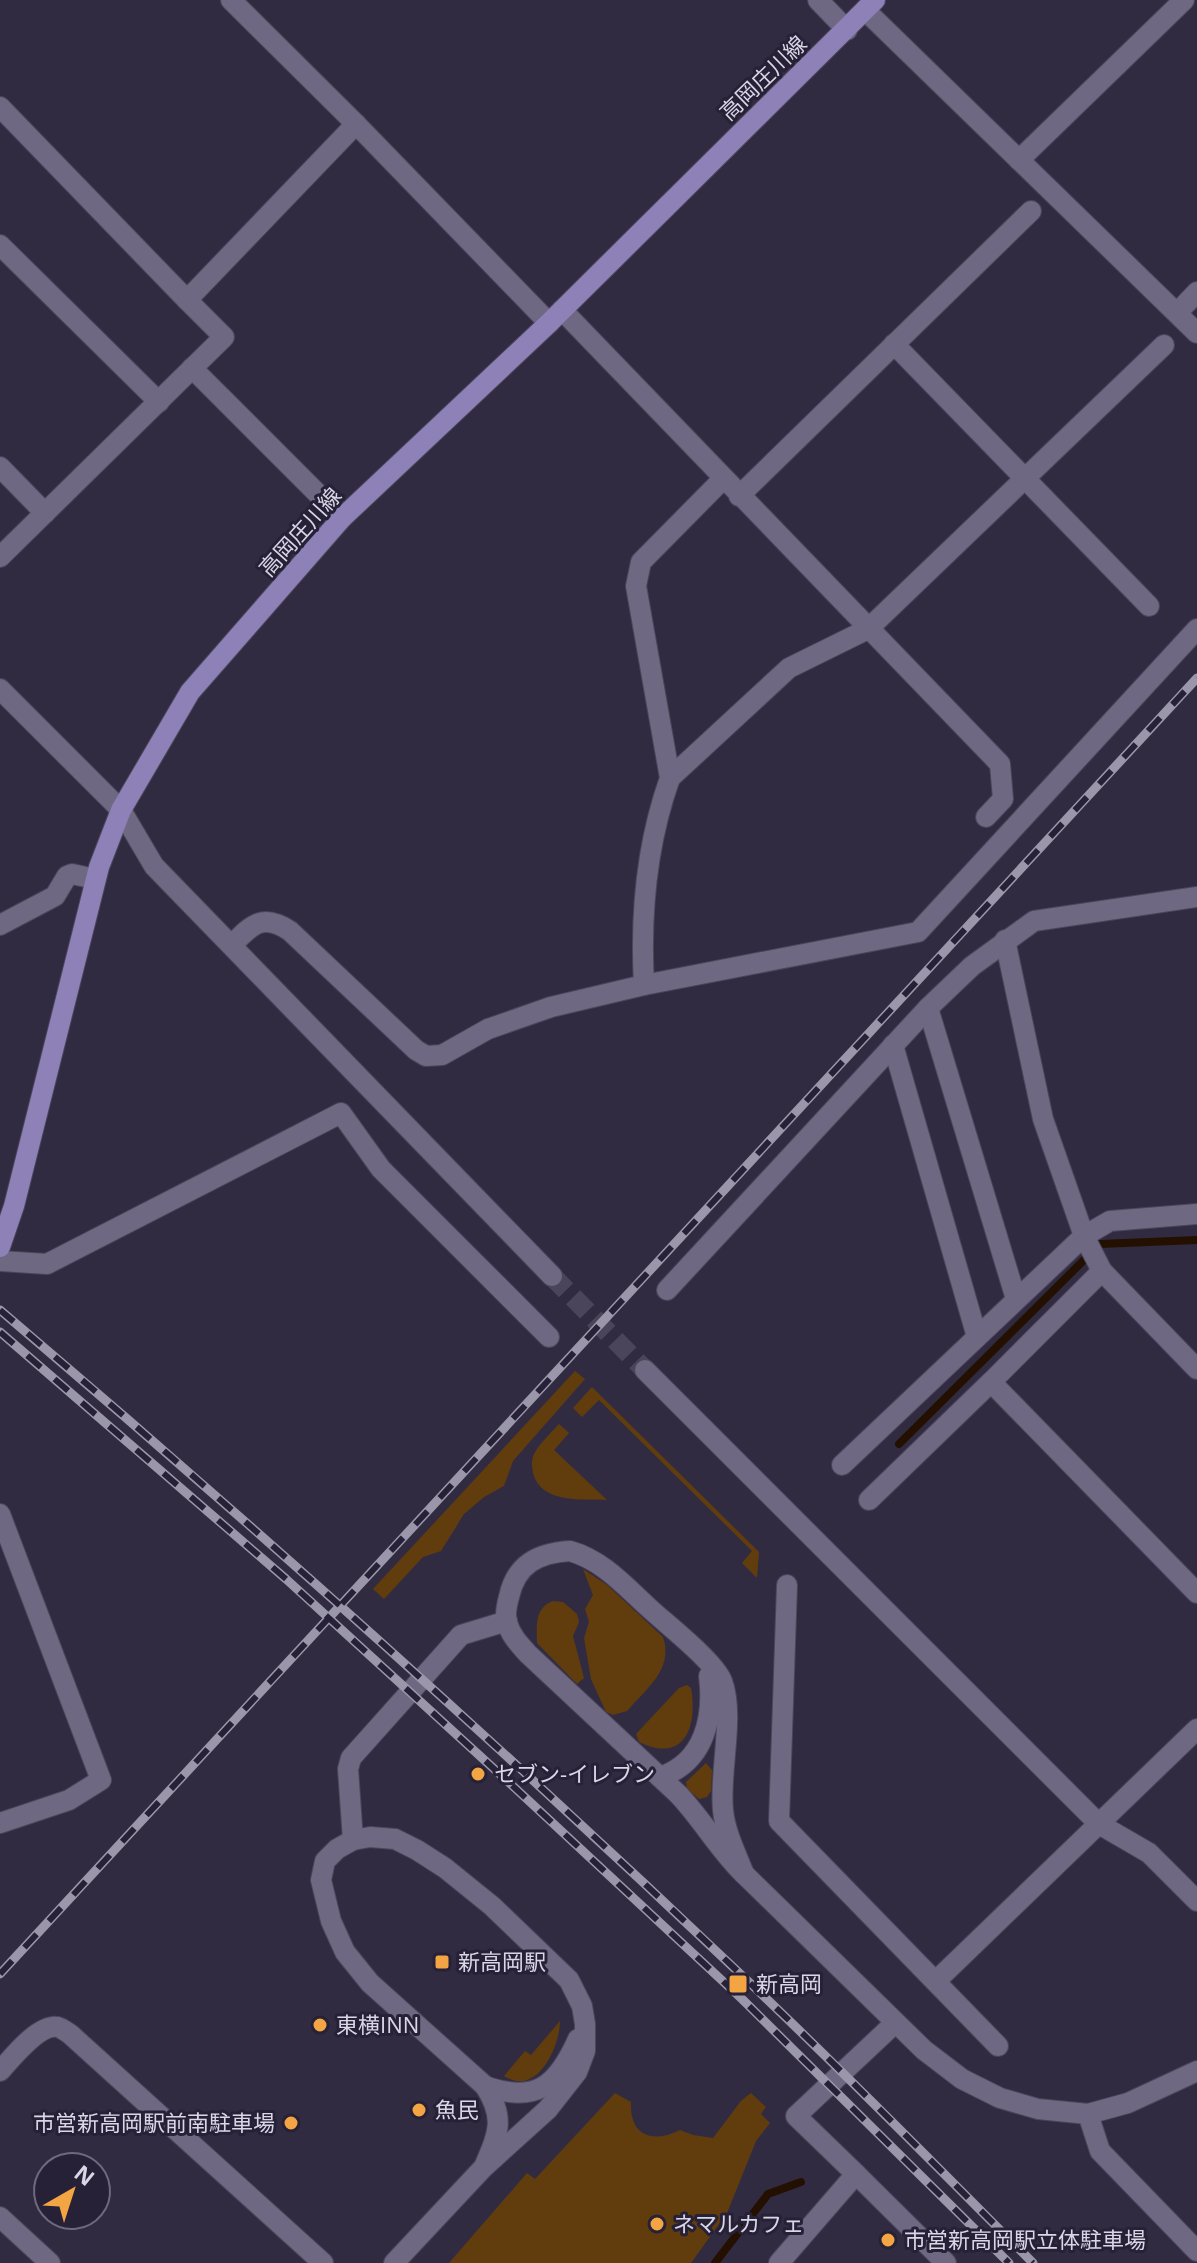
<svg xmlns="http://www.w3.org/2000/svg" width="1197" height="2263" viewBox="0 0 1197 2263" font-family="'Open Sans','Noto Sans JP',sans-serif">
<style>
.green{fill:#613d0e}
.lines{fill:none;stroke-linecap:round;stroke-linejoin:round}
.stream{stroke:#241000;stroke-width:8}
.tertiary-tunnel{stroke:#4a455b;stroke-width:20;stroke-dasharray:20 10;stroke-linecap:butt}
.minor-casing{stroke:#4b465a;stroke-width:22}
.tertiary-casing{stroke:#4b465a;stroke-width:22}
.primary-casing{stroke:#4b465a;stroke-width:22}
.minor{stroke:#6e6883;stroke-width:20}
.tertiary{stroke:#6e6883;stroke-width:20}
.primary{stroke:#8e81b8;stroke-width:20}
.rail-casing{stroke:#9b97aa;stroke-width:9}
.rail{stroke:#272138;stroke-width:6;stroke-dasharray:18;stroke-linecap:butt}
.poi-dot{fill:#f2a542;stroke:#272138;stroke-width:3}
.labels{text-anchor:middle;stroke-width:6;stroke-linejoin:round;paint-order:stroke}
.street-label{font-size:22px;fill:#d9d6e6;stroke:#272138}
.poi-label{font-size:22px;fill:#d9d6e6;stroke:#272138;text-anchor:start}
</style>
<rect width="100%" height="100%" fill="#312b42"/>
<g class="green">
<path d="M575,1371l10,8 -72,82 -9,25 -20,11 -20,17 -23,37 -18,6 -39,42 -11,-10z"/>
<path d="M592,1387l167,165 -2,26 -15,-15 10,-12 -153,-151 -17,17 -9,-9z"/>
<path d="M559,1424l10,9 -15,17 53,50c-24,-1 -66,4 -74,-27 -1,-6 -2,-13 1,-19 5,-10 17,-21 25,-30z"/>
<path d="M583,1569l24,16 56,52c11,32 -17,52 -36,74l-14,4 -7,-3 -15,-33 -7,-41 5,-16 -4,-13 8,-14z"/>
<path d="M553,1601l10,1 14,12 2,8 -6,14 11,42 -7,6 -40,-41c0,-17 -3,-35 16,-42z"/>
<path d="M687,1685l4,3c7,39 -7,76 -52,54l-3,-8 43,-46z"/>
<path d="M706,1763l6,7 -1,21 -4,6 -8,2 -12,-10 -1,-7z"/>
<path d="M560,2021c0,25 -23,77 -56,55l21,-25 6,4z"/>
<path d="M615,2093l16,9c-2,34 22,42 49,28l13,5 20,3 28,-37 10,-8 15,14 -5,7 9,9 -14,18 -29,72 -36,50h-242l78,-90 8,6z"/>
</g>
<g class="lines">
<g class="stream">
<path d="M899,1444l201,-200 97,-4"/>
<path d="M715,2263l53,-69 33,-12"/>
</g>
<path class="tertiary-tunnel" d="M552,1276l93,94"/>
<defs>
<g id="minor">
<path d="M231,0l125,124 193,199"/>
<path d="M818,0l29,30"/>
<path d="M865,10l332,323"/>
<path d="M0,107l187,193"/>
<path d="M1019,160l165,-160"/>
<path d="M0,245l159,157"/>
<path d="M562,310l438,454 3,35 -17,18"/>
<path d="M1177,313l20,-21"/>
<path d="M894,344l255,262"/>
<path d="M192,368l150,150"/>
<path d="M0,467l45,46"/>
<path d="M739,496l292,-285"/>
<path d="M0,557l224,-220 -37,-37 169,-176"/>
<path d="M670,778l119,-110 79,-39 296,-284"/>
<path d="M0,925l55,-29 12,-20 5,-2 23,5"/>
<path d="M1005,940l38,179 41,117 18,35 95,98"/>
<path d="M232,945c20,-21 31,-32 58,-14l126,119 10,6 16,-1 46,-26 63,-22 93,-22 274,-53 279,-303"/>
<path d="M644,985c-4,-72 2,-140 26,-207l-34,-192 5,-24 82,-83"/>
<path d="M928,1008l88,291"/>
<path d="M893,1045l84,292"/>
<path d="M0,1261l47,3 294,-151 40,56 168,168"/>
<path d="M1102,1271l-111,111 206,211"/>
<path d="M667,1290l261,-282 44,-42 62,-45 163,-24"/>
<path d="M842,1465l242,-229 26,-15 87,-7"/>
<path d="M869,1500l122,-118"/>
<path d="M0,1514l101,266 -32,20 -69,23"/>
<path d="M787,1585l-8,236 219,225"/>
<path d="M936,1981l261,-252"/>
<path d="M0,2071c12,-13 39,-48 58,-44 1,0 11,6 12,7l253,229"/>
<path d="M1088,2114l12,37 97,100"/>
<path d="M856,2174l-60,-58 99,-93"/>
<path d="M0,2217l50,46"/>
<path d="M779,2263l77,-89 90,89"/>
</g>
<g id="tertiary">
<path d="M0,689l121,121 33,56 398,410"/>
<path d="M645,1370l454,454 50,29 48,48"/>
<path d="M570,1551c32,9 54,34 78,56 18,17 65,53 74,74 13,34 -3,92 1,129 2,22 13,43 21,64 -25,-24 -42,-55 -66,-80l-150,-140c-8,-9 -18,-19 -21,-32 -2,-7 0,-18 2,-25 7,-33 29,-44 61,-46z"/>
<path d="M660,1777c45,-15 54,-60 49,-101"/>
<path d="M353,1840l-5,-71 3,-11 110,-123 46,-14"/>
<path d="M744,1874l180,176 38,29 38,19 38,11 50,5 40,-11 69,-32"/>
<path d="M485,2086c51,18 72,0 93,-47"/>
<path d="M394,2263l90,-96 64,-58 29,-37 8,-21v-27l-3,-18 -13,-26 -77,-74 -47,-38 -28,-18 -22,-11 -25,-2 -17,3 -16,9 -12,12 -4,19 10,41 14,31 25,31 115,103c21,33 13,48 -1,81"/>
</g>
<path id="primary" d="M0,1247l14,-41 85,-339 22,-57 69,-118 152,-174 207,-195 326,-323"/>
</defs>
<use href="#minor" class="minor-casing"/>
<use href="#tertiary" class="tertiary-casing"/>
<use href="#primary" class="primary-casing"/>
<use href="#minor" class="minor"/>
<use href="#tertiary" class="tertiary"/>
<use href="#primary" class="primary"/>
<defs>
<g id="rail">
<path d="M0,1310c257,218 508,443 752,675 95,90 188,185 281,278"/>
<path d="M0,1332l286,247 229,209 227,211 267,264"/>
<path d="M0,1974l1197,-1296"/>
</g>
</defs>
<use href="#rail" class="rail-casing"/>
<use href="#rail" class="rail"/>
</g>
<g class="poi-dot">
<circle cx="478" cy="1774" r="8"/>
<rect x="434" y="1954" width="16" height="16" rx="4"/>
<rect x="728" y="1974" width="20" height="20" rx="4"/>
<circle cx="320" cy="2025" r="8"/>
<circle cx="419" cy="2110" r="8"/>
<circle cx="291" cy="2123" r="8"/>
<circle cx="657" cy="2224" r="8"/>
<circle cx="888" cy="2240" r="8"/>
</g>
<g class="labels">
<g class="street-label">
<text transform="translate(763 78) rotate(-44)" y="8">高岡庄川線</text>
<text transform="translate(300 532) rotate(-48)" y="8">高岡庄川線</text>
</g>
<g class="poi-label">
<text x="494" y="1782">セブン-イレブン</text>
<text x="458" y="1970">新高岡駅</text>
<text x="756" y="1992">新高岡</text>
<text x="336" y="2033">東横INN</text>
<text x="435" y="2118">魚民</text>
<text x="275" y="2131" text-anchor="end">市営新高岡駅前南駐車場</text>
<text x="673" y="2232">ネマルカフェ</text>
<text x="904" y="2248">市営新高岡駅立体駐車場</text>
</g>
</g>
<g transform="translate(72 2191) rotate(39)"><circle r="38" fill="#272138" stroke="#6e697e" stroke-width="2"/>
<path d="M0-6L14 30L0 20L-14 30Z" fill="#f2a542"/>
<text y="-12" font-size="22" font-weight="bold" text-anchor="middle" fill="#d9d6e6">N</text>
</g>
</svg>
